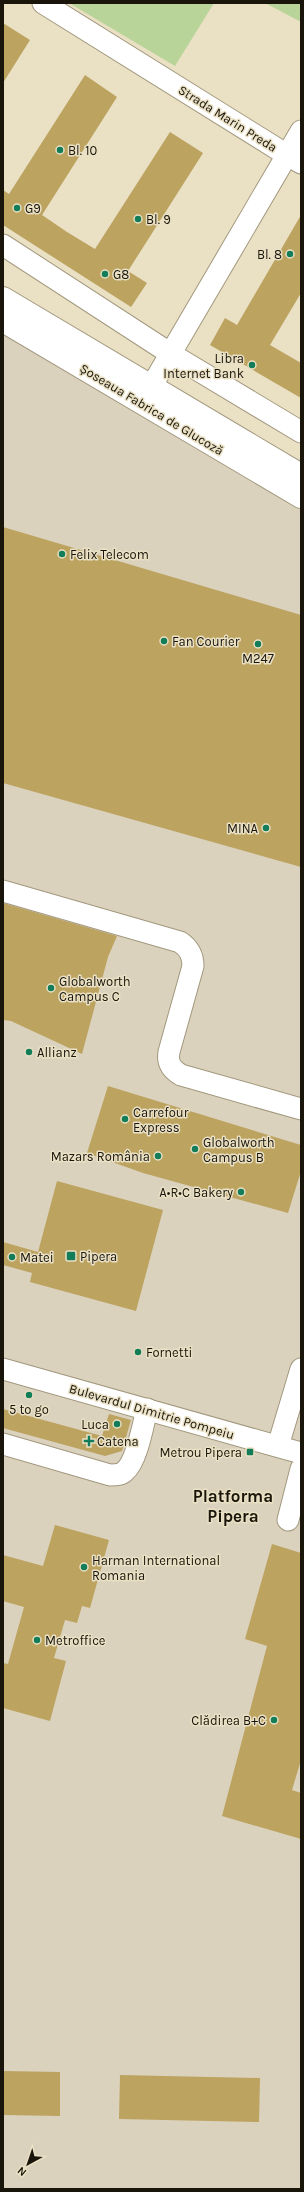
<svg xmlns="http://www.w3.org/2000/svg" width="304" height="2192" viewBox="0 0 304 2192" font-family="Karla,sans-serif">
<style>
.commercial{fill:#dbd2bd}
.green{fill:#b9d499}
.building{fill:#bca360}
.lines{fill:none;stroke-linecap:round;stroke-linejoin:round}
.minor-casing{stroke:#a2987e;stroke-width:23}
.major-casing{stroke:#a2987e;stroke-width:24}
.minor{stroke:#fff;stroke-width:21}
.major{stroke:#fff;stroke-width:22}
.poi-dot{fill:#127d58;stroke:#eae0c4;stroke-width:1.5}
.labels{text-anchor:middle;stroke-width:3;stroke-linejoin:round;paint-order:stroke}
.street-label{font-size:13px;fill:#19150b;stroke:#eae0c4}
.poi-label{font-size:13px;fill:#19150b;stroke:#eae0c4;text-anchor:start}
.district-label{font-size:17px;font-weight:bold;fill:#19150b;stroke:#eae0c4}
</style>
<rect width="100%" height="100%" fill="#eae0c4"/>
<path class="commercial" d="M3,312l298,175v1702h-298z"/>
<g class="green">
<path d="M69,3h145l-39,63z"/>
<path d="M265,3h36v19z"/>
</g>
<g class="building">
<path d="M3,23l27,17 -27,43z"/>
<path d="M85,75l32,22 -75,118 25,17 28,17 75,-117 33,21 -75,118 19,12 -16,24 -128,-82v-35l6,4z"/>
<path d="M301,215v78l-31,52 31,18v35l-91,-53 15,-27 12,7z"/>
<path d="M3,527l298,88v252l-298,-84z"/>
<path d="M3,903l114,33 -9,21 -26,97 -71,-33 -8,-1z"/>
<path d="M108,1086l193,59v26l-13,42 -145,-40 -56,-20z"/>
<path d="M57,1181l106,29 -27,101 -106,-29 2,-9 -29,-8v-23l35,10z"/>
<path d="M3,1409l99,27 7,-22 22,6 -9,31 -17,5 -102,-28z"/>
<path d="M55,1525l54,15 -19,68 -8,-2 -5,17 -12,-3 -11,38 12,3 -16,60 -47,-13v-45l5,1 16,-57 -21,-6v-46l40,11z"/>
<path d="M272,1544l29,9v207l-9,30 9,3v46l-79,-23 45,-170 -22,-7z"/>
<path d="M3,2071l57,1v44l-57,-1z"/>
<path d="M120,2075l140,3 -1,44 -140,-3z"/>
</g>
<g class="lines">
<defs>
<g id="minor">
<path d="M43,3l244,152 -136,232"/>
<path d="M301,131l-14,24 14,8"/>
<path d="M3,245l168,109 130,78"/>
<path d="M3,891l177,51c9,6 13,13 13,24l-24,86c-2,11 2,17 12,23l120,34"/>
<path d="M3,1369l298,84"/>
<path d="M3,1444l107,31c6,0 11,0 15,-4 12,-10 18,-46 22,-62"/>
<path d="M278,1446l23,-77"/>
<path d="M288,1520l13,-51"/>
</g>
<g id="major">
<path d="M3,298l298,177"/>
<path d="M3,321l298,176"/>
</g>
</defs>
<use href="#minor" class="minor-casing"/>
<use href="#major" class="major-casing"/>
<use href="#minor" class="minor"/>
<use href="#major" class="major"/>
</g>
<g class="poi-dot">
<circle cx="60" cy="150" r="4"/>
<circle cx="17" cy="208" r="4"/>
<circle cx="138" cy="219" r="4"/>
<circle cx="290" cy="254" r="4"/>
<circle cx="105" cy="274" r="4"/>
<circle cx="252" cy="365" r="4"/>
<circle cx="62" cy="554" r="4"/>
<circle cx="164" cy="641" r="4"/>
<circle cx="258" cy="644" r="4"/>
<circle cx="266" cy="828" r="4"/>
<circle cx="51" cy="988" r="4"/>
<circle cx="29" cy="1052" r="4"/>
<circle cx="125" cy="1119" r="4"/>
<circle cx="195" cy="1149" r="4"/>
<circle cx="158" cy="1156" r="4"/>
<circle cx="241" cy="1192" r="4"/>
<rect x="66" y="1251" width="10" height="10" rx="2"/>
<circle cx="12" cy="1257" r="4"/>
<circle cx="138" cy="1352" r="4"/>
<circle cx="29" cy="1395" r="4"/>
<circle cx="117" cy="1424" r="4"/>
<path d="M87 1435h4v4h4v4h-4v4h-4v-4h-4v-4h4z"/>
<rect x="246" y="1448" width="8" height="8" rx="2"/>
<circle cx="84" cy="1567" r="4"/>
<circle cx="37" cy="1640" r="4"/>
<circle cx="274" cy="1720" r="4"/>
</g>
<g class="labels">
<g class="street-label">
<text transform="translate(228 118) rotate(32)" y="5">Strada Marin Preda</text>
<text transform="translate(152 409) rotate(31)" y="5">Șoseaua Fabrica de Glucoză</text>
<text transform="translate(152 1411) rotate(16)" y="5">Bulevardul Dimitrie Pompeiu</text>
</g>
<g class="poi-label">
<text x="68" y="155">Bl. 10</text>
<text x="25" y="213">G9</text>
<text x="146" y="224">Bl. 9</text>
<text x="282" y="259" text-anchor="end">Bl. 8</text>
<text x="113" y="279">G8</text>
<text x="244" y="363" text-anchor="end">Libra<tspan x="244" dy="15">Internet Bank</tspan></text>
<text x="70" y="559">Felix Telecom</text>
<text x="172" y="646">Fan Courier</text>
<text x="258" y="663" text-anchor="middle">M247</text>
<text x="258" y="833" text-anchor="end">MINA</text>
<text x="59" y="986">Globalworth<tspan x="59" dy="15">Campus C</tspan></text>
<text x="37" y="1057">Allianz</text>
<text x="133" y="1117">Carrefour<tspan x="133" dy="15">Express</tspan></text>
<text x="203" y="1147">Globalworth<tspan x="203" dy="15">Campus B</tspan></text>
<text x="150" y="1161" text-anchor="end">Mazars România</text>
<text x="233" y="1197" text-anchor="end">A•R•C Bakery</text>
<text x="80" y="1261">Pipera</text>
<text x="20" y="1262">Matei</text>
<text x="146" y="1357">Fornetti</text>
<text x="29" y="1414" text-anchor="middle">5 to go</text>
<text x="109" y="1429" text-anchor="end">Luca</text>
<text x="97" y="1446">Catena</text>
<text x="242" y="1457" text-anchor="end">Metrou Pipera</text>
<text x="92" y="1565">Harman International<tspan x="92" dy="15">Romania</tspan></text>
<text x="45" y="1645">Metroffice</text>
<text x="266" y="1725" text-anchor="end">Clădirea B+C</text>
</g>
<g class="district-label">
<text x="233" y="1502">Platforma<tspan x="233" dy="20">Pipera</tspan></text>
</g>
</g>
<rect width="304" height="2192" fill="none" stroke="#19150b" stroke-width="8"/>
<g transform="translate(28 2164) rotate(220)" stroke="#eae0c4" stroke-width="3" paint-order="stroke">
<path d="M0-3L7 15L0 10L-7 15Z" fill="#19150b"/>
<text y="-6" font-size="11" font-weight="bold" text-anchor="middle" fill="#19150b">N</text>
</g>
</svg>
